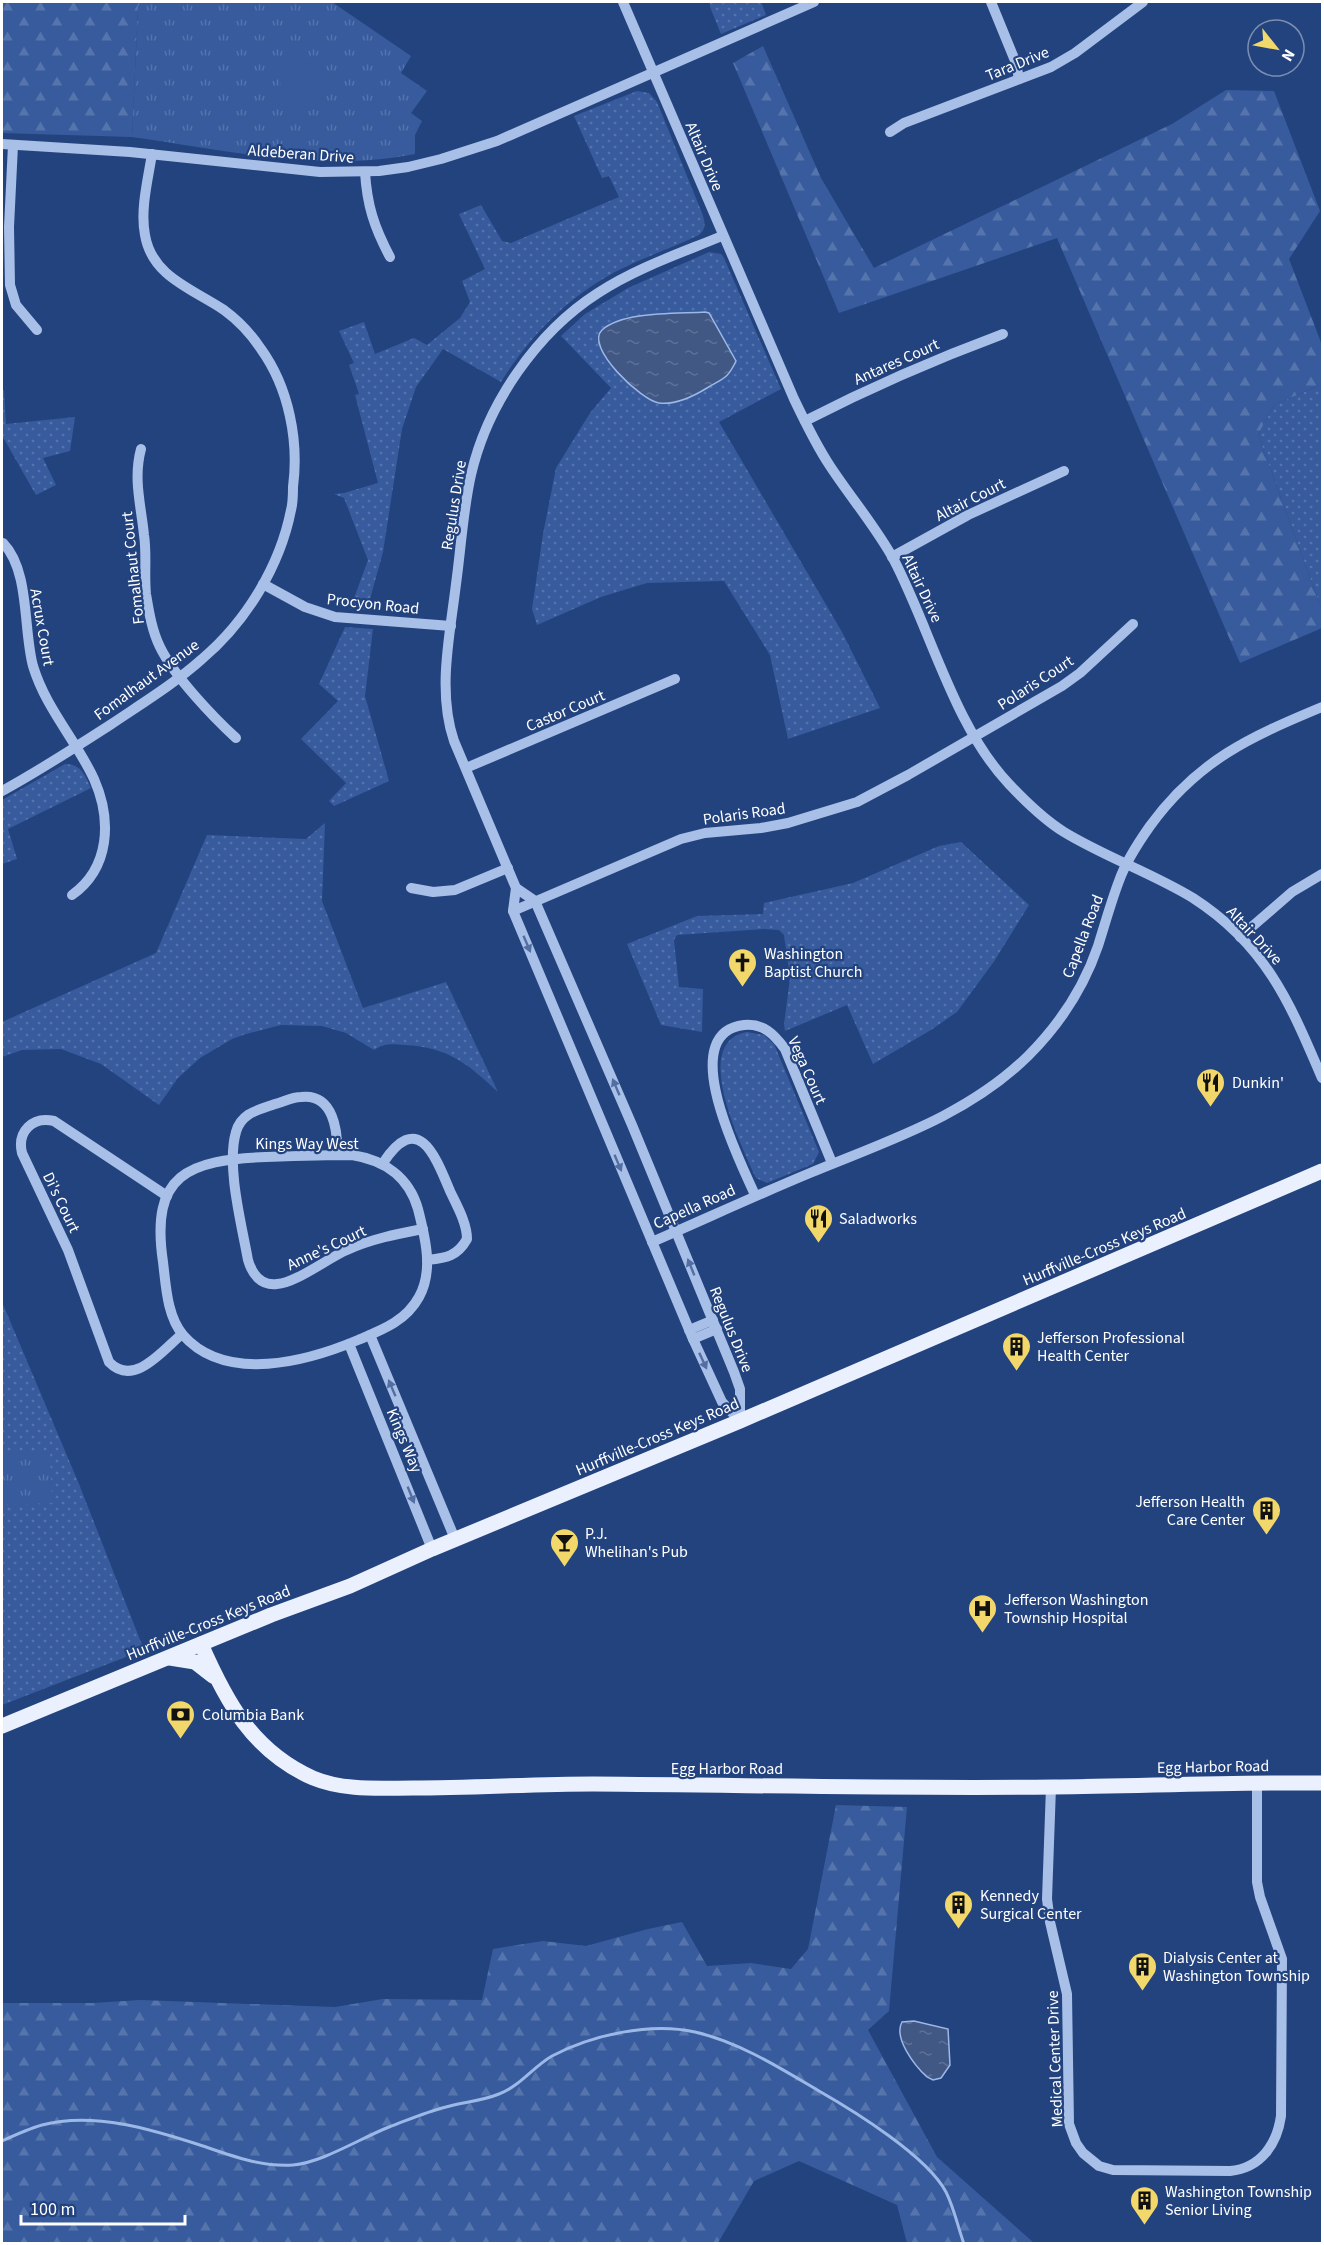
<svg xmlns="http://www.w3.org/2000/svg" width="1324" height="2245" viewBox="0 0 1324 2245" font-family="'Source Sans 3',sans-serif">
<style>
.grass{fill:url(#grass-dots)}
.forest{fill:url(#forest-firs)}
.park{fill:url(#park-tufts)}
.garden{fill:#375b9d}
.water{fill:url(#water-ripples);stroke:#9cb8e7;stroke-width:1.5}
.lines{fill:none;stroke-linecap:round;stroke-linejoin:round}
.stream{stroke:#9cb8e7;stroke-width:3}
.minor{stroke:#a8bfe7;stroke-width:10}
.major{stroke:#eaf0fd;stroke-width:15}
.oneway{fill:#526ea3}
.labels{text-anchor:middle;stroke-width:4.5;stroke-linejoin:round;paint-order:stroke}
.street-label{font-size:16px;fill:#fff;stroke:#23437f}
.poi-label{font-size:16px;fill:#fff;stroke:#23437f;text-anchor:start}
</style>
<defs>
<pattern id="grass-dots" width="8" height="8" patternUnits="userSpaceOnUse" patternTransform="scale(1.5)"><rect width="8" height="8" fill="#375b9d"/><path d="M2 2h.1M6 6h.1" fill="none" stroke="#5574ac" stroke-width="1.8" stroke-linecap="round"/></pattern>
<pattern id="forest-firs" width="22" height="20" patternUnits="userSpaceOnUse" patternTransform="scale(1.5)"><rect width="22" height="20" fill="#375b9d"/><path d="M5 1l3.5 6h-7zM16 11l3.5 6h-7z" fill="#5574ac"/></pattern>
<pattern id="park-tufts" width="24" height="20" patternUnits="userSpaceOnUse" patternTransform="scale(1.5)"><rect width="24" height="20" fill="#375b9d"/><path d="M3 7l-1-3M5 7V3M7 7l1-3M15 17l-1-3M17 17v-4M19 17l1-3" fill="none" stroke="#5574ac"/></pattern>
<pattern id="water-ripples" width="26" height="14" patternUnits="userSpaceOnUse" patternTransform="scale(1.5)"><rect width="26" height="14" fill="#415884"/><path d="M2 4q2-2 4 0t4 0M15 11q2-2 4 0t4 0" fill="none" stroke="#5e7196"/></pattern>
</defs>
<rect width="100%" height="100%" fill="#23437f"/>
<g class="grass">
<path d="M710,2h51l5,13 -45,19 -11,-27z"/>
<path d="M637,91l12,2 8,9 45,111c3,9 5,15 -3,22 -27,13 -57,23 -84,37 -47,25 -86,65 -114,110l-58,-33 -27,38 -14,42 -19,123 -16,58 -17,-1 18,-49 -24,-62 -10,-4 10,-1 34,-10 -23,-88 4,-1 -10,-29 5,-2 -15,-32 25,-9 11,32 39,-16 13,7 33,-27 10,-16 -8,-21 23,-12 -26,-55 22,-9 21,36 9,2 108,-46 -10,-21 -7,2 -28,-62z"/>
<path d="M709,252l12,2 3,4 57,131 -62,33 123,210 38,76 -92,31 -18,-84 -46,-74 -77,2 -46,14 -64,28 -5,-16 11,-75 13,-66 34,-55 21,-25 -50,-52 24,-22 43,-26z"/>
<path d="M1322,384v226l-64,-175 16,-30z"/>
<path d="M2,390h2l2,34 69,-7 -5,34 -27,7 13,27 -20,10 -32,-56h-2z"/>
<path d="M345,627l28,2 -8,67 24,85 -55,25 -5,-5 17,-18 -45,-44 37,-38 -19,-17z"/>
<path d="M65,764c16,0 20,11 26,24l-83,41 9,30 -15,5v-64z"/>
<path d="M325,823l-3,78 41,107 83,-26 52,110c-30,-28 -50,-45 -93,-47 -13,-1 -21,-2 -31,5l-28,-17 -24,-7 -41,-1 -35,9 -14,5 -32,19 -22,20 -19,27 -58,-41 -40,-15 -39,1 -20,7v-35l154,-69 51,-118 99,4z"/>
<path d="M961,842l68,63 -34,55 -38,52 -26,18 -58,34 -26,-59 -62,26 -1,-7 6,-46 -6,-43 -5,-5 -15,-1 -87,6 -3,5 5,47 24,2 -1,43 -41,-7 -34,-81 70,-28 66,-2 1,-11 89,-20 86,-37z"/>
<path d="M747,1032l17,3 10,9 45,108 -6,12 -46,19 -11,-5 -2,-4c-13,-30 -64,-132 -7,-142z"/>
<path d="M2,1302l77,182 65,166 -142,55z"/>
</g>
<g class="forest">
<path d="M2,2h139l-3,5 -6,130 -130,-4z"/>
<path d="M763,46l58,132 53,90 298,-144 54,-34 48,1 46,120 -31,48 33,86v39l-48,21 -16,30 64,175v18l-82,35 -183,-425 -218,75 -106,-250z"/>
<path d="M836,1805l71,2 -18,204 -21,19 69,127 97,86h-127l-10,-38 -98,-44 -45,20 -36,62h-716v-240h91l47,-3 195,7 48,-8 99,1 11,-51 50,-8 43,5 62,-17 34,-7 25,44 44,-3 40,6 17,-20z"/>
</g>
<g class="park">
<path d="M141,2h191l79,54 -10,17 26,18 -16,22 11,8 -7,14v19c-93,19 -190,-4 -283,-17l6,-130z"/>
<path d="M50,1452l2,51 -50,2v-52z"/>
</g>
<path class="garden" d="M301,61l17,4 9,5 -1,37 -5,3c-30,-6 -55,-8 -32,-46z"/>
<g class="water">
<path d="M705,312l4,1 27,48c-9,19 -13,17 -29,27 -13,8 -32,17 -48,15 -17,-2 -75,-56 -57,-73 21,-19 76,-16 103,-18z"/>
<path d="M914,2021l34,8 2,36 -9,13 -8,2 -6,-3c-12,-11 -34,-39 -25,-55z"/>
</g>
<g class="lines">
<path class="stream" d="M2,2141c13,-6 26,-12 40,-16 52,-14 112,5 161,21 29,10 58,21 90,19 28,-2 68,-27 96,-38 19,-7 37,-15 57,-20 17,-5 36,-6 53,-13 21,-8 34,-27 53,-38 40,-21 98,-34 143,-24 44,10 85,36 124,59 35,20 108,65 127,101 8,16 12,35 18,52"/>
<g class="minor">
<path d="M623,2l171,397c11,23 22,46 36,67 21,32 46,61 64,94 37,71 60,166 115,224 17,18 34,35 55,48 41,25 88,41 129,66 73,47 97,105 129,180"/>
<path d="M991,2l25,61 3,16"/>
<path d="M890,132l14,-9 147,-56 24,-14 68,-51"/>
<path d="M2,144l128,8 190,20 59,-1 29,-4 33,-8 56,-18 317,-139"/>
<path d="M13,145l-4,82 1,58 6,20 21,25"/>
<path d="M365,172c2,33 9,55 25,85"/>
<path d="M722,236c-41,17 -86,32 -124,57 -61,39 -111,111 -127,182 -8,35 -10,73 -15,109 -6,51 -19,107 -2,157l62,147 -3,23 180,428 29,63 18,19"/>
<path d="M805,421c66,-34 128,-61 198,-87"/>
<path d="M141,449c-8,30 0,56 3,86 3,20 0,39 2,59 3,18 6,37 14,53 14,29 53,70 76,91"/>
<path d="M3,543c27,28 20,86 30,123 13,43 43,74 61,113 18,41 16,89 -22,116"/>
<path d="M892,557l76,-42 96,-44"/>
<path d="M263,584l42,23 30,10 116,9"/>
<path d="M466,768l209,-89"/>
<path d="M2,791c37,-20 72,-43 108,-66 31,-21 64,-41 92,-66 44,-37 78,-93 89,-149 2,-7 2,-15 2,-23 6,-46 -4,-99 -32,-138 -10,-15 -22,-28 -37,-39 -31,-21 -72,-33 -79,-75 -5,-25 3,-56 7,-81"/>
<path d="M411,888l22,4 22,-2 53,-22"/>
<path d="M516,888l19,13 97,224 102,247 6,17v32"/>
<path d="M513,911l168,-72 24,-6 56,-5 27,-5 69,-21 51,-27 154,-89 18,-13 53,-49"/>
<path d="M1240,937l52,-45 30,-18"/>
<path d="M337,1155c1,-23 -3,-62 -36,-58 -9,0 -18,5 -26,7 -17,6 -34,9 -39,28 -10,34 6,94 12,128 4,14 13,26 29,24 19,-1 51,-26 70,-34 24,-11 50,-16 76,-21"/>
<path d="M352,1155c32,5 57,22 66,54 7,28 16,61 1,88 -13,24 -37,33 -61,43 -50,21 -132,44 -175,-5 -16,-19 -17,-49 -20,-73 -13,-88 25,-102 103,-105 29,-1 58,-2 86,-2z"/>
<path d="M383,1163c35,-53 52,-8 67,28 7,15 17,32 17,48 -10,18 -22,19 -40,21"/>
<path d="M755,1195c-14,-32 -81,-162 -11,-170 19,-2 30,9 41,24l47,114"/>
<path d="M167,1196l-113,-75c-22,-5 -37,11 -32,32l46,97 41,112c25,26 54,-12 73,-28"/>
<path d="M652,1242c53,-23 105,-47 158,-69 77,-32 157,-57 218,-117 31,-31 56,-69 70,-110 7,-22 13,-44 21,-65 7,-20 19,-38 31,-55 48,-66 100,-89 172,-119"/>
<path d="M689,1330l24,-10"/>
<path d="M370,1335l85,204"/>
<path d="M693,1339l24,-10"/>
<path d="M349,1344l83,205"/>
<path d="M1051,1787l-4,112 3,23 17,72 2,130 7,19 7,10 16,13 14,4 117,1c31,-3 47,-27 51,-55l1,-157 -22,-62 -3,-15v-100"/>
</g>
<g class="major">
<path d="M201,1644c25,57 51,107 112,134 31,13 67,10 100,10 60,0 120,-4 180,-4 153,1 307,5 460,3 90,-1 180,-5 269,-4"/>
<path d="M170,1658l25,4 18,14"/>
<path d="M2,1726l269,-111 79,-29 82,-37 308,-128 582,-250"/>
</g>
</g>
<defs><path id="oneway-solid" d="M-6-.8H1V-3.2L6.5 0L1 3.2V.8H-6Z" transform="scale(1.5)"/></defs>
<g class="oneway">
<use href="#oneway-solid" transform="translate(527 944) rotate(67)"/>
<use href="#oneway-solid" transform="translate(616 1087) rotate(-113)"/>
<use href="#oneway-solid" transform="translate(618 1163) rotate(67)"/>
<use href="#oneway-solid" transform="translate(691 1267) rotate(-112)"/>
<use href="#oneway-solid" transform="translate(703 1361) rotate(65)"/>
<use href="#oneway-solid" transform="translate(392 1388) rotate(-113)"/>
<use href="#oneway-solid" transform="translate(411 1495) rotate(68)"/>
</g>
<defs>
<symbol id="church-pin" viewBox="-11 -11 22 30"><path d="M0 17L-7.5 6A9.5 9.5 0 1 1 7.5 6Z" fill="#f2d76b" stroke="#23437f"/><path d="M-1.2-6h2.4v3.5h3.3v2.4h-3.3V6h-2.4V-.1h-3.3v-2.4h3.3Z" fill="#111"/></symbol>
<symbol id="restaurant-pin" viewBox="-11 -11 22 30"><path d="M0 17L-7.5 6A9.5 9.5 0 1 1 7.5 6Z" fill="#f2d76b" stroke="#23437f"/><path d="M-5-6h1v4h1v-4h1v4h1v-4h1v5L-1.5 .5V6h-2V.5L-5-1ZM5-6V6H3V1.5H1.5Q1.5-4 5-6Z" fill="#111"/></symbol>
<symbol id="building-pin" viewBox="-11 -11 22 30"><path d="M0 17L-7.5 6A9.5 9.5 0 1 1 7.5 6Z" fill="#f2d76b" stroke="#23437f"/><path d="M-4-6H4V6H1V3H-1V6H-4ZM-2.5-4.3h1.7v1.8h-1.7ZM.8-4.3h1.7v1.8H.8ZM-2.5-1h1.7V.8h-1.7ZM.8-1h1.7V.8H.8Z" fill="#111"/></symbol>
<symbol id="bar-pin" viewBox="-11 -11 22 30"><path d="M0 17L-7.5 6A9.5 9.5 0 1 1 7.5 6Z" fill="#f2d76b" stroke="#23437f"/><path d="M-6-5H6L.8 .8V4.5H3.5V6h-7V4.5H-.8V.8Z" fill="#111"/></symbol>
<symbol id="hospital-pin" viewBox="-11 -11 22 30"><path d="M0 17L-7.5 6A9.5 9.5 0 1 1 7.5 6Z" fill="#f2d76b" stroke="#23437f"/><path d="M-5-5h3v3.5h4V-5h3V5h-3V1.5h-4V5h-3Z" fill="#111"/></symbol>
<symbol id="bank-pin" viewBox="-11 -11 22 30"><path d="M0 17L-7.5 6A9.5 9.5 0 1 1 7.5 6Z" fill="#f2d76b" stroke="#23437f"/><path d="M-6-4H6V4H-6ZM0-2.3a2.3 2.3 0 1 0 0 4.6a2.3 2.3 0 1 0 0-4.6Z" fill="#111"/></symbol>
</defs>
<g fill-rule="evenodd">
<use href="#church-pin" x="726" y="946" width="33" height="45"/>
<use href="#restaurant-pin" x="1194" y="1066" width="33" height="45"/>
<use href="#restaurant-pin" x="802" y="1202" width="33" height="45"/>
<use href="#building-pin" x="1000" y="1330" width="33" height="45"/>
<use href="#building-pin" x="1250" y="1494" width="33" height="45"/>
<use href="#bar-pin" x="548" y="1526" width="33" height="45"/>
<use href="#hospital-pin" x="966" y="1592" width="33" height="45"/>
<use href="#bank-pin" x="164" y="1698" width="33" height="45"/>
<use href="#building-pin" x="942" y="1888" width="33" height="45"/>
<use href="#building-pin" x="1126" y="1950" width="33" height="45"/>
<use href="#building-pin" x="1128" y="2184" width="33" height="45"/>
</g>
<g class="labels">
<g class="street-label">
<text transform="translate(1017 63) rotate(-22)" y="6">Tara Drive</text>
<text transform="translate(301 153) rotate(4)" y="6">Aldeberan Drive</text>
<text transform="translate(705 156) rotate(67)" y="6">Altair Drive</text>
<text transform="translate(896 361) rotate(-24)" y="6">Antares Court</text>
<text transform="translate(970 499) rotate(-27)" y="6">Altair Court</text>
<text transform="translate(453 505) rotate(-81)" y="6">Regulus Drive</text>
<text transform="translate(132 568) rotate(-96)" y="6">Fomalhaut Court</text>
<text transform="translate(923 588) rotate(65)" y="6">Altair Drive</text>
<text transform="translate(373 603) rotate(6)" y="6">Procyon Road</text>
<text transform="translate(43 627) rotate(80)" y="6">Acrux Court</text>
<text transform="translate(146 679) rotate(-36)" y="6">Fomalhaut Avenue</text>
<text transform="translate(1035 682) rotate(-33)" y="6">Polaris Court</text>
<text transform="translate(565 710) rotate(-23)" y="6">Castor Court</text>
<text transform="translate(744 813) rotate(-8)" y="6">Polaris Road</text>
<text transform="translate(1255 935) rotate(47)" y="6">Altair Drive</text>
<text transform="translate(1082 936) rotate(-69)" y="6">Capella Road</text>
<text transform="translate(808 1070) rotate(66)" y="6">Vega Court</text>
<text x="307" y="1149">Kings Way West</text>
<text transform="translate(62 1202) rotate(64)" y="6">Di's Court</text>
<text transform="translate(694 1206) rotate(-24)" y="6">Capella Road</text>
<text transform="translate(1104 1246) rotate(-23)" y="6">Hurffville-Cross Keys Road</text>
<text transform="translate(326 1247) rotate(-25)" y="6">Anne's Court</text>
<text transform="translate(732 1329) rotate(68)" y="6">Regulus Drive</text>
<text transform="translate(657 1436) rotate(-23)" y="6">Hurffville-Cross Keys Road</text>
<text transform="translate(405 1440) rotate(67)" y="6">Kings Way</text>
<text transform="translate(208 1622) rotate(-22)" y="6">Hurffville-Cross Keys Road</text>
<text transform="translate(1213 1766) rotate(-1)" y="6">Egg Harbor Road</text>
<text x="727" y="1774">Egg Harbor Road</text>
<text transform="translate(1054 2059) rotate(-92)" y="6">Medical Center Drive</text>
</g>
<g class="poi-label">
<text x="764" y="959">Washington<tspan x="764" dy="18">Baptist Church</tspan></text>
<text x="1232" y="1088">Dunkin'</text>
<text x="839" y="1224">Saladworks</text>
<text x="1037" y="1343">Jefferson Professional<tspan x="1037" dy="18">Health Center</tspan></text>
<text x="1245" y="1507" text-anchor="end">Jefferson Health<tspan x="1245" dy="18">Care Center</tspan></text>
<text x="585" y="1539">P.J.<tspan x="585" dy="18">Whelihan's Pub</tspan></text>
<text x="1004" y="1605">Jefferson Washington<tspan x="1004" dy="18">Township Hospital</tspan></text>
<text x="202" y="1720">Columbia Bank</text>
<text x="980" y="1901">Kennedy<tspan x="980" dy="18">Surgical Center</tspan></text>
<text x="1163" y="1963">Dialysis Center at<tspan x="1163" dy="18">Washington Township</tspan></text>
<text x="1165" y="2197">Washington Township<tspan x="1165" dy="18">Senior Living</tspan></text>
</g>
</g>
<rect width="1324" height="2245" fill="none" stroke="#ffffff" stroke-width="6"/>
<g transform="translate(1276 48) rotate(121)"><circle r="28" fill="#23437f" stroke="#7b8eb2" stroke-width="1.5"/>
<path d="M0-4.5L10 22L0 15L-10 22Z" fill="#f2d76b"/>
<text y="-9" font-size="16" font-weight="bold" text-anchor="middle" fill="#ffffff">N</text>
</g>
<path d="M21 2215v9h164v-9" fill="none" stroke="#ffffff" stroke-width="3"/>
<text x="30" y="2215" font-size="18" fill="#ffffff" stroke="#23437f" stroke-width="4.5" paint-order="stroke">100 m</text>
</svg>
